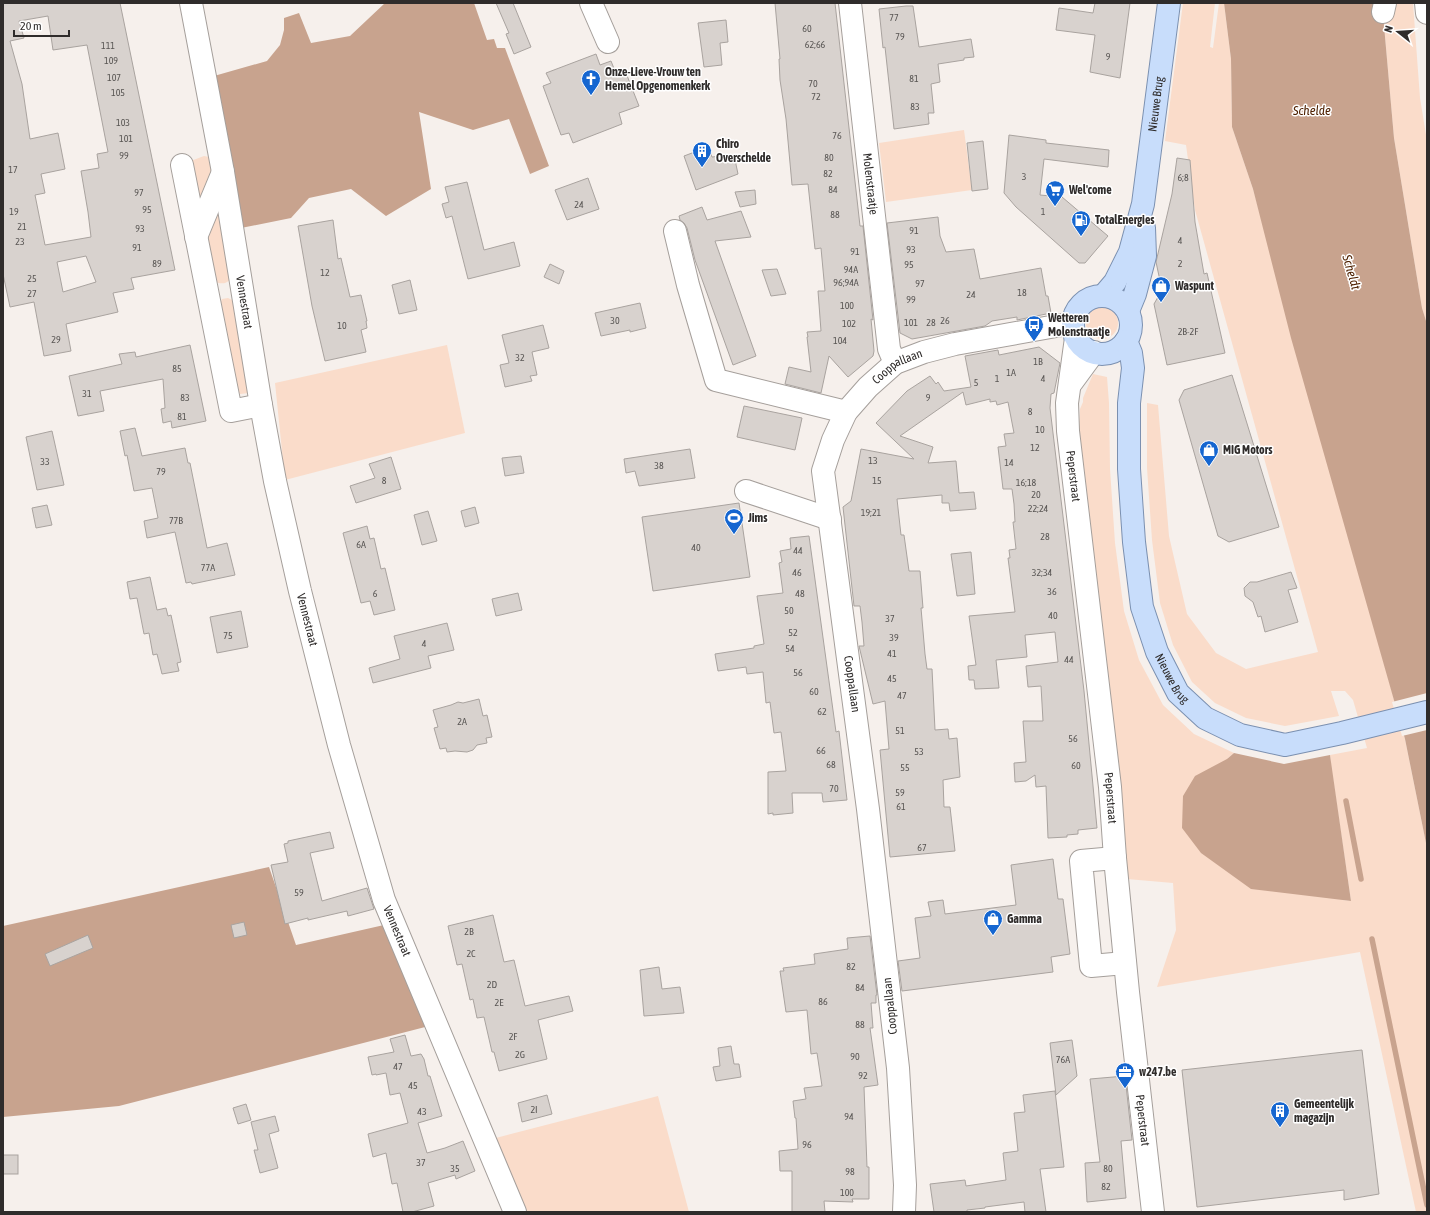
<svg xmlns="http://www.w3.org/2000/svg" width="1430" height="1215" viewBox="0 0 1430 1215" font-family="'Asap Condensed',sans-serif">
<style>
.green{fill:#fadcca;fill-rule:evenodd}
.forest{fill:#c8a38e}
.pier{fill:#f6f0ec}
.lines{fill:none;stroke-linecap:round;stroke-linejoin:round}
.stream{stroke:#c8a38e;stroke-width:5.5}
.building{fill:#d8d2ce;stroke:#a9a39f;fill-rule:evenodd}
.minor-casing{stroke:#a59f9b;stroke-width:24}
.major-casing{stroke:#7b90b0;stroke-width:24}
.minor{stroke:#fff;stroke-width:22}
.major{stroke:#c8ddfb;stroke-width:22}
.labels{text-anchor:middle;stroke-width:3;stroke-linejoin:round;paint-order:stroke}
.number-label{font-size:10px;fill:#595654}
.poi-label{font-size:12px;font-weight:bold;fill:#2f2c2b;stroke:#fff;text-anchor:start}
.street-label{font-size:12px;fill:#2f2c2b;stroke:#fff}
.water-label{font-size:13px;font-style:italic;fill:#4e2000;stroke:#fff}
</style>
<rect width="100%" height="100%" fill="#f6f0ec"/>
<g class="green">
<path d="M1183,3h32l-5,44 3,1 6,-45h5l7,56 1,68 21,62 152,550 22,109v364h-11l-56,-260 -203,35 19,-57 -3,-47 -46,-4 -48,-449 1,-21 3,-7v-4l10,-24 14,3 2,26 1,66 5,74 9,68 15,49 24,45 31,29 40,19 -6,5 36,10 67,-4 -1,-9 37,-7 -14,-48 -8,-9h-14l8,25 -54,10 -39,-8 -31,-15 -23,-21 -19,-37 -13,-42 -8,-63 -5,-72v-65l11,2 11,131 18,78 29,39 30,16 72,-17 -123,-442 -9,-65 -21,-4zM1332,772l19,129 -9,-1z"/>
<path d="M1382,3h31l7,95 7,43v183l-5,-16 -28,-170z"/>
<path d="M964,130l8,60 -86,12 -7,-59z"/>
<path d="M204,156l10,2 2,18 -17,43 -11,-57z"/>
<path d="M221,189l12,87c-5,7 -9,9 -18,6l-12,-48z"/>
<path d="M228,298l8,4 13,91 -9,1 -7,-8 -15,-78 4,-9z"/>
<circle cx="1102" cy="323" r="16"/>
<path d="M447,345l18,88 -180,47 -10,-97z"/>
<path d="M658,1096l31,116h-167l-30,-73z"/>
</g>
<g class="forest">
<path d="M385,3h89l13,37 7,-1 3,9h8l44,118 -19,8 -21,-55 -36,11 -54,-18 12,77 -45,27 -35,-27 -42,9 -18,20 -50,10 -27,-152 53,-15 13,-16 4,-15v-12l15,-5 12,30 39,-7z"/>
<path d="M1224,3h158l12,135 28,170 5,16v524l-22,-109 -114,-401 -38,-149 -21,-62 -1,-68z"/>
<path d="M1234,753l50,11 46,-9 21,146 -100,-12 -50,-36 -19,-25 1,-32 12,-20 32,-17z"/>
<path d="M269,867l27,78 88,-20 45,101 -310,80 -116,11v-191z"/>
</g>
<path class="pier" d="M1427,693v37l-25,6 -10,-34z"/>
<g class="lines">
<g class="stream">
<path d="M1346,801l15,78"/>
<path d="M1372,939l55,266"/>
</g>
</g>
<g class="building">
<path d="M3,3h117l55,267 -44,8 3,11 -21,4 5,19 -52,12 5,27 -27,5 -10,-54 -24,5 -7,-33zM48,16l5,34 34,-5 21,107 -11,2 2,14 -18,3 7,41 3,25 -46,8 -10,-50 10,-2 -4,-19 24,-5 -7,-36 -28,6 -8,-55 -12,-43 14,-3 -5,-17zM86,256l10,26 -33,10 -6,-30z"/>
<path d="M496,3h17l18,44 -17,7 -8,-20 3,-1z"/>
<path d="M775,3h60l25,223h3l10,94 -2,-1 3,32 -1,5 -25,21 -19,-21 -8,37 -36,-9 4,-17 22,5 -4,-35h1l-1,-5 14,-1 -3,-40h7l-4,-43 -6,1 -7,-65 -16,1 -6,-66 -6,-39 -1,-21h1z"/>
<path d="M1095,3h35l-10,75 -30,-6 5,-37 -39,-5 3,-22 34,5z"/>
<path d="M906,6h7l6,41 52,-8 3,18 -10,1v2l-26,4 2,18 -9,2 3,29h-6l1,11 -35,5 -9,-82 -2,1 -4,-39z"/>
<path d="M726,20l2,22 -8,1 2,22 -18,2 -6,-44z"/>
<path d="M596,54l4,11 11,-4 6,15 9,-3 13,33 -20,7 3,11 -49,19 -4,-10 -8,2 -18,-49 8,-3 -5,-10z"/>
<path d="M1009,135l37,5v3l63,7 -1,17 -64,-8 -4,36 22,2 46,39 -23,27h-6l-63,-56 -12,-14z"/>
<path d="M983,141l5,48 -16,2 -5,-48z"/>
<path d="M708,147l4,10 22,-2 4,19 -42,16 -12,-34z"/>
<path d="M1177,158l13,2 5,62 9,52 3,-1 18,80 -58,12 -13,-61 8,-14 -6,-28 16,-68z"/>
<path d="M588,178l11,31 -32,11 -12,-30z"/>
<path d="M467,182l17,68 30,-8 6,24 -52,13 -16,-63 -6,2 -4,-14 7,-2 -4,-15z"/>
<path d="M755,190l1,14 -16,3 -5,-15z"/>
<path d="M702,207l5,13 34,-9 10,26 -36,4 41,115 -23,9 -38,-105 -8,-32 -3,-5 -4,-3 -1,-4z"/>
<path d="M938,217l2,19 6,16 28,-3 6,30 61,-11 5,28h2l3,17 -34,7v-3l-25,4 -7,5 -73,13 -12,-6 -13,-110z"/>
<path d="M333,220l5,39 3,-1 9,39 11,-2 6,26h-1l1,7 -6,2 5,22 -41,9 -13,-55 -14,-80z"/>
<path d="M550,264l14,7 -5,13 -15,-7z"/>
<path d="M777,269l9,25 -15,2 -9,-26z"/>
<path d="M410,280l7,30 -18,4 -7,-29z"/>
<path d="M640,303l6,25 -16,4v-2l-29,6 -6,-23z"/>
<path d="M543,325l6,23 -17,4 5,23 -7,1 2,5 -27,6 -5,-22 9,-2 -7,-28z"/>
<path d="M190,345l16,76 -34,7 -1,-7 -8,2 -2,-14 4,-1 -2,-29 -63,12 4,20 -26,5 -9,-40 53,-12 -3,-10 16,-2 1,5z"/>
<path d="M1039,347l21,16 -6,30 -3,1 -1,14 34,283 13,137 -19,2v4l-11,1v2l-19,1 -2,-52 -10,1 -1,-12 -9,6 -11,1 -1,-19 12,-1 -3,-41h20l-2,-35 -13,1 -2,-21 32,-4 -3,-30 -30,3 2,22 -31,3 3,28 -24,1 -1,-9h-5l-1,-14 8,-1 -7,-49 46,-4 -7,-54h2l-1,-8 7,-1 -3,-27h2l-1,-18 -2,-15h-9l-5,-42 8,-1 -2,-12 10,-1 -6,-31 -11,3 -1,-4 -6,1v-3l-24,6 -3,-13 -63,44 33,11 -5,16 28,-2 3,32 15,-1 2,17 -26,2 -1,-8h-7v-8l-45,4 4,36h3l5,36h11l3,37h-2l4,46 2,15h5l3,61 13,-1 1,10 8,-1 3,39 -17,3 1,27h6l5,44 -65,6 -10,-107 9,-1 -4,-48 -12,3 -14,-58h5l-2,-24 -2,-16h-6l-11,-99 8,-6 10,-52 53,10 -38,-36 31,-32 23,-15 6,8 2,-2 6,9 27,-4 -6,-31 33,-6 1,5z"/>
<path d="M1232,375l47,152 -50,15 -11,-6 -39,-136 5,-10z"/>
<path d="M744,406l58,12 -7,32 -58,-13z"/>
<path d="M135,428l7,28 43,-8 3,15h2l17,85 20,-5 8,32 -43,9 -1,-2 -5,1 -11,-51 -28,6 -3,-17 14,-3 -6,-30 -18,3 -7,-36 -2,1 -5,-25z"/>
<path d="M52,431l12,54 -27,5 -11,-53z"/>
<path d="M690,449l5,29 -56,8 -4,-15 -9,2 -2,-14z"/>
<path d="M521,456l3,17 -19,3 -3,-18z"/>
<path d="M391,457l10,32 -45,14 -6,-17 25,-8 -6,-14z"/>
<path d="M739,503l11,74 -97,14 -11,-74z"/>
<path d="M47,505l5,20 -16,3 -4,-20z"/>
<path d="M475,507l4,16 -14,4 -4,-16z"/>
<path d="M428,511l9,30 -15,4 -8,-30z"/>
<path d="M367,526l3,13 4,-1 7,31 4,-1 10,42 -21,5 -4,-14 -9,2 -18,-70z"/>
<path d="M809,536l27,196 3,-1 8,69 -24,2 -1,-9h-30l1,20 -20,2v-2l-5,1v-42l18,-1 -5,-39 -7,1 -4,-31 -4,1 -3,-31 -16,2 -1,-7 -28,4 -3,-17 39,-6v-2l10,-2 -7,-48 26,-3 -4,-30 3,-1 -2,-11 11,-2 -1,-11z"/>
<path d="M971,552l4,42 -18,2 -6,-42z"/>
<path d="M1291,572l6,16 -9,2 10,32 -33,10 -4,-16 -3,1 -5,-15 -8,-6 -1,-8 6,-6h7z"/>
<path d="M150,577l7,33 9,-2 2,8 3,-1 10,47 -4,1 2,8 -17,3 -5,-20 -4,1 -4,-22 -5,1 -7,-36 -7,1 -3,-17z"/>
<path d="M518,593l4,17 -26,6 -4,-17z"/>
<path d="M241,611l7,36 -31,6 -7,-36z"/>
<path d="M447,623l7,27 -26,6 3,12 -58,15 -4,-15 31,-9 -6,-23z"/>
<path d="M479,699l4,17 4,-1 5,22 -6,1 1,5 -10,2 -4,5 -6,2 -12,-1 -8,1 -1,-4 -6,1 -6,-21 4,-1 -5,-17 18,-5 7,-3 5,1z"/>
<path d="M330,832l4,16 -24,5 12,48 45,-13 7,21 -26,7 -1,-5 -39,9v-2l-23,6 -14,-59 17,-3 -4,-18 4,-1v-2z"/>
<path d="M1053,859l5,40h5l7,55 -19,3 2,15 -151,19 -4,-30 22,-3 -5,-40 16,-2 -3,-14 15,-2 2,14 71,-9 -5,-40z"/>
<path d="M493,915l11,47 10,-2 11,46 44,-10 4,15 -35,9 9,39 -48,12 -5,-19h-2l-8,-35 -7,1 -4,-19 -3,1 -8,-36 -5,1 -9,-39z"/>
<path d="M244,922l3,13 -13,3 -3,-13z"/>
<path d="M88,935l5,13 -43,18 -5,-12z"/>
<path d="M870,936l7,59h-1v8h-5l2,25h-3l8,57 -14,2 3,80h2v32h-17l1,3 -29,-1 1,11h-33v-41h-12l-1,-20 19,-2 -2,-31h-1l-2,-17 13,-2 -2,-11 18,-2 -5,-33 -6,1 -4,-44 -21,2 -6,-41h4l-1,-3 32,-4 -1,-10 34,-5 -1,-11z"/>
<path d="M659,967l3,22 18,-2 4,26 -40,3 -4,-46z"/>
<path d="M405,1035l6,21 10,-2 3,5 4,17h2l12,40 -24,7 9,30 18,-5 18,-7 12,30 -19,8 -1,-4 -27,8 6,23 -22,6h-9l-6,-29 -5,1 -6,-31 -13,4 -5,-23 40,-11 -8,-30 -10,2 -4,-22 -10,2v-1l-4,1 -4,-18 26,-5 -4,-13z"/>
<path d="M1072,1040l5,36 -21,19 -6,-52z"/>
<path d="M731,1046l3,18h5l2,13 -25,4 -3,-14 7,-1 -2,-18z"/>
<path d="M1362,1050l17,144 -35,6v-10l-147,17 -15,-137z"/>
<path d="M1125,1076l7,64 -11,1 5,57 -39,4 -2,-39 15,-1 -10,-83z"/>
<path d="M1055,1091l9,76 -24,2 6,43h-21l-1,-10 -39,5v1l-18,2v2h-33l-4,-28 35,-4 1,6 40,-6 -3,-27 15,-2 -4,-38 11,-1 -2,-17z"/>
<path d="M547,1095l5,19 -30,8 -4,-19z"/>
<path d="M246,1104l5,16 -13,4 -5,-16z"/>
<path d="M275,1116l4,15 -10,3 9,34 -18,5 -6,-23h4l-7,-28z"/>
<rect x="3" y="1155" width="15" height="19"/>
</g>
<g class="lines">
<defs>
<g id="minor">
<path id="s1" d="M191,3l32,169 38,233 14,76 25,110 39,154 45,155 131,312"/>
<path d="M591,3l17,39"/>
<path id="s2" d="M850,3l39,346 6,14"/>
<path d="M1426,3l1,10"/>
<path d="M1383,12l2,-9"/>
<path d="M182,165l49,246 30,-6"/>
<path d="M675,231l13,54 28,95 130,32"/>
<path d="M196,237l27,-65"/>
<path id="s3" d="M1076,338l-9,65 1,28 42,356 5,71 13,134 25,220"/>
<path d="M1072,382l22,-30"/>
<path d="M746,491l84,28"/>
<path d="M1115,858l-34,3 10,105 34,-3"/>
<path id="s4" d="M904,1212l1,-27 -7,-117 -30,-259 -45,-338 10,-31 13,-28 22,-25 27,-24 29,-11 31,-8 118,-21"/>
</g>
<g id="major">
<path id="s5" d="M1104,295l11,-13 15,-30 13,-48 26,-201"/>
<circle cx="1102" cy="325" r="29"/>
<path d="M1128,311l7,-17 10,-38 -1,-28"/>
<path id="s6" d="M1126,341l5,12 2,15 -4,35v66l5,73 8,65 15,45 21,41 27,25 35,17 45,10 57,-12 85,-21"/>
</g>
</defs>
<use href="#minor" class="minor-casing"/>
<use href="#major" class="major-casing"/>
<use href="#minor" class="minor"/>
<use href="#major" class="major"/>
</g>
<defs>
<symbol id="church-pin" viewBox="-11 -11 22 30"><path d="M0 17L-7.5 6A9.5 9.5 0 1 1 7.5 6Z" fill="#1566d0" stroke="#fff"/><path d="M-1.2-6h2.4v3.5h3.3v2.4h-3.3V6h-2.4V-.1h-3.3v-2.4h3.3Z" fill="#fff"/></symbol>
<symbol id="building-pin" viewBox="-11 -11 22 30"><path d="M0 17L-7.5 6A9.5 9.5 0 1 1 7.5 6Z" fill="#1566d0" stroke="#fff"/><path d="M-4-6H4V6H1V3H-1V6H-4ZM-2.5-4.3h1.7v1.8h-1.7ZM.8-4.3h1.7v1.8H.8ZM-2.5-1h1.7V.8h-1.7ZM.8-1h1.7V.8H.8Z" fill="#fff"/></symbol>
<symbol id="supermarket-pin" viewBox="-11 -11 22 30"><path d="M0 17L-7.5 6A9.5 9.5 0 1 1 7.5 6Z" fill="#1566d0" stroke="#fff"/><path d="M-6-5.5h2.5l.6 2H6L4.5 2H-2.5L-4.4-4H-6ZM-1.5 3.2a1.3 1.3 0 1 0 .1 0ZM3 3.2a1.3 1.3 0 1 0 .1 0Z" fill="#fff"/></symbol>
<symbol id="fuel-pin" viewBox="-11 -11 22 30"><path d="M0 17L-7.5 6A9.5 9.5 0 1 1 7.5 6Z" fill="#1566d0" stroke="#fff"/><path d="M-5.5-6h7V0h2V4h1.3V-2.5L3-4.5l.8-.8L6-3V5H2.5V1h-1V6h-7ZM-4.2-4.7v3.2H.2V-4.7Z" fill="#fff"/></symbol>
<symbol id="shop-pin" viewBox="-11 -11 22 30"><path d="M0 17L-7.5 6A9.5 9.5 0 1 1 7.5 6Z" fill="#1566d0" stroke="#fff"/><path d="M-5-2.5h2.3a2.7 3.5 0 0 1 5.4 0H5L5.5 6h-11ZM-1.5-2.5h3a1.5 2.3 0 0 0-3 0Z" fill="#fff"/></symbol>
<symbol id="bus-pin" viewBox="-11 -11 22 30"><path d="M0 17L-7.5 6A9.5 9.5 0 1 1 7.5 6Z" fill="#1566d0" stroke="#fff"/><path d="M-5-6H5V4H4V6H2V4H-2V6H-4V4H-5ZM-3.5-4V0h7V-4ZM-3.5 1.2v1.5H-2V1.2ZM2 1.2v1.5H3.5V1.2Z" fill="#fff"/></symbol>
<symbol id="stadium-pin" viewBox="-11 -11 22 30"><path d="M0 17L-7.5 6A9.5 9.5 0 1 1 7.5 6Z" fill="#1566d0" stroke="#fff"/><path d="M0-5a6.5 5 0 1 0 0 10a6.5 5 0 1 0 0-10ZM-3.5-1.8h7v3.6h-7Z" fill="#fff"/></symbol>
<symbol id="office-pin" viewBox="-11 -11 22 30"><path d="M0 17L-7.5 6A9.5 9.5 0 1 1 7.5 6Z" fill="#1566d0" stroke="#fff"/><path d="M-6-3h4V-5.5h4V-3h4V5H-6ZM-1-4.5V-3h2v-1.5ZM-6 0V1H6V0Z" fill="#fff"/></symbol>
</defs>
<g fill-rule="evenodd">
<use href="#church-pin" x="580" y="68" width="22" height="30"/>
<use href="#building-pin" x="691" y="140" width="22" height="30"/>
<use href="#supermarket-pin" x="1044" y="179" width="22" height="30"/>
<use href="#fuel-pin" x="1070" y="209" width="22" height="30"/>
<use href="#shop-pin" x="1150" y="275" width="22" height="30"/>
<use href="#bus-pin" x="1023" y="314" width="22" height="30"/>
<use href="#shop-pin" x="1198" y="439" width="22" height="30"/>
<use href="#stadium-pin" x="723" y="507" width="22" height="30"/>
<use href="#shop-pin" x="982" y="908" width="22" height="30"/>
<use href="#office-pin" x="1114" y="1061" width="22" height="30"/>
<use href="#building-pin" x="1269" y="1100" width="22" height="30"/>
</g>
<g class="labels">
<g class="number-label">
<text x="894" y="21">77</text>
<text x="807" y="32">60</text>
<text x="900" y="40">79</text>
<text x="815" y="48">62;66</text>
<text x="108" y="49">111</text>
<text x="1108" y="60">9</text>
<text x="111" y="64">109</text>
<text x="114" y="81">107</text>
<text x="914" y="82">81</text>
<text x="813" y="87">70</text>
<text x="118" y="96">105</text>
<text x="816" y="100">72</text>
<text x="915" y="110">83</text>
<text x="123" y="126">103</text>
<text x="837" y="139">76</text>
<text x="126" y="142">101</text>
<text x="124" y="159">99</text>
<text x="829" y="161">80</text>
<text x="13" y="173">17</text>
<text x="828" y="177">82</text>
<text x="1024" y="180">3</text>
<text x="1183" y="181">6;8</text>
<text x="833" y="193">84</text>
<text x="139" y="196">97</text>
<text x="579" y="208">24</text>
<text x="147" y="213">95</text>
<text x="14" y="215">19</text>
<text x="1043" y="215">1</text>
<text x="835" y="218">88</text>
<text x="22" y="230">21</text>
<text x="140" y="232">93</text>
<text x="914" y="234">91</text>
<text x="1180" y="244">4</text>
<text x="20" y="245">23</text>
<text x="137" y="251">91</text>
<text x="911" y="253">93</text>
<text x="855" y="255">91</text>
<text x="157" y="267">89</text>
<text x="1180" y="267">2</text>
<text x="909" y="268">95</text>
<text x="851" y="273">94A</text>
<text x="325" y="276">12</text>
<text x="32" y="282">25</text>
<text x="846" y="286">96;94A</text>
<text x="920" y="287">97</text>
<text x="1022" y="296">18</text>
<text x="32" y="297">27</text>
<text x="971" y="298">24</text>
<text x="911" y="303">99</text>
<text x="847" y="309">100</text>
<text x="615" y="324">30</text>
<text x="945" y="324">26</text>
<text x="911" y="326">101</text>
<text x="931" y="326">28</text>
<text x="849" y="327">102</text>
<text x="342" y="329">10</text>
<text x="1188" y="335">2B-2F</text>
<text x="56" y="343">29</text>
<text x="840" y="344">104</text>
<text x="520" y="361">32</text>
<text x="1038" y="365">1B</text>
<text x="177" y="372">85</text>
<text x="1011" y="376">1A</text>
<text x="997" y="382">1</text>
<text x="1043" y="382">4</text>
<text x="976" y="386">5</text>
<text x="87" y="397">31</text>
<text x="185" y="401">83</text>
<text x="928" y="401">9</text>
<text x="1030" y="415">8</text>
<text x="182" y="420">81</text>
<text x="1040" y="433">10</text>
<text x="1035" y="451">12</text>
<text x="873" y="464">13</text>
<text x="45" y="465">33</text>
<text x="1009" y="466">14</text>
<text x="659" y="469">38</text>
<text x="161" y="475">79</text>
<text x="384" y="484">8</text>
<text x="877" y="484">15</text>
<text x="1026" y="486">16;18</text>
<text x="1036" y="498">20</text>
<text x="1038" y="512">22;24</text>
<text x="871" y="516">19;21</text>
<text x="176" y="524">77B</text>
<text x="1045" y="540">28</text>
<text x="361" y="548">6A</text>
<text x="696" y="551">40</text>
<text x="798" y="554">44</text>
<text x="208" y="571">77A</text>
<text x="797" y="576">46</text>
<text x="1042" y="576">32;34</text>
<text x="1052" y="595">36</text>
<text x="375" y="597">6</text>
<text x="800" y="597">48</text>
<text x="789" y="614">50</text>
<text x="1053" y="619">40</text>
<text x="890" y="622">37</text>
<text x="793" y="636">52</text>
<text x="228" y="639">75</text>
<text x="894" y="641">39</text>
<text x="424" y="647">4</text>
<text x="790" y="652">54</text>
<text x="892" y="657">41</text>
<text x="1069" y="663">44</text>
<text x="798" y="676">56</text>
<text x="892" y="682">45</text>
<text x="814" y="695">60</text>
<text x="902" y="699">47</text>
<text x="822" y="715">62</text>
<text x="462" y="725">2A</text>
<text x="900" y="734">51</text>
<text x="1073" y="742">56</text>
<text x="821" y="754">66</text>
<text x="919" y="755">53</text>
<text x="831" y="768">68</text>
<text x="1076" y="769">60</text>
<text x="905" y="771">55</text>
<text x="834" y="792">70</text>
<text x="900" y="796">59</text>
<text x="901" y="810">61</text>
<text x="922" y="851">67</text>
<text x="299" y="896">59</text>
<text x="469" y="935">2B</text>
<text x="471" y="957">2C</text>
<text x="851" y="970">82</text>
<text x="492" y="988">2D</text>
<text x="860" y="991">84</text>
<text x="823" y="1005">86</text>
<text x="499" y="1006">2E</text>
<text x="860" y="1028">88</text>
<text x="513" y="1040">2F</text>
<text x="520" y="1058">2G</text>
<text x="855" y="1060">90</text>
<text x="1063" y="1063">76A</text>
<text x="398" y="1070">47</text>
<text x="863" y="1079">92</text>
<text x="413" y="1089">45</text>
<text x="534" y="1113">2I</text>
<text x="422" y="1115">43</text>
<text x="849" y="1120">94</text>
<text x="807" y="1148">96</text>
<text x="421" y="1166">37</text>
<text x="455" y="1172">35</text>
<text x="1108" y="1172">80</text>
<text x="850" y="1175">98</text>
<text x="1106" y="1190">82</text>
<text x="847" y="1196">100</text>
</g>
<g class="poi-label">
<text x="605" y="76">Onze-Lieve-Vrouw ten<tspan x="605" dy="14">Hemel Opgenomenkerk</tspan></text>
<text x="716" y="148">Chiro<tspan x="716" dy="14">Overschelde</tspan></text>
<text x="1069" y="194">Wel'come</text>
<text x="1095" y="224">TotalEnergies</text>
<text x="1175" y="290">Waspunt</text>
<text x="1048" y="322">Wetteren<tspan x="1048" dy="14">Molenstraatje</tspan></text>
<text x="1223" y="454">MIG Motors</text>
<text x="748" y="522">Jims</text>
<text x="1007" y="923">Gamma</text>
<text x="1139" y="1076">w247.be</text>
<text x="1294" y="1108">Gemeentelijk<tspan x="1294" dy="14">magazijn</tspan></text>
</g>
<g class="street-label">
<text dy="4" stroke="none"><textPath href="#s5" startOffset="201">Nieuwe Brug</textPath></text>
<text dy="4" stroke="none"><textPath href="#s2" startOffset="182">Molenstraatje</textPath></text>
<text dy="4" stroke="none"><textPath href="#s1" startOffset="304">Vennestraat</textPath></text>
<text dy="4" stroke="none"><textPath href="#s4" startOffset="879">Cooppallaan</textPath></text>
<text dy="4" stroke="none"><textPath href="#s3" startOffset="139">Peperstraat</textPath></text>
<text dy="4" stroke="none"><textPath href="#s1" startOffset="628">Vennestraat</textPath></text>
<text dy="4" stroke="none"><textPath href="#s6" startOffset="346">Nieuwe Brug</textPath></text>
<text transform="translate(852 684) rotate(82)" y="4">Cooppallaan</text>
<text dy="4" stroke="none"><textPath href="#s3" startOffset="463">Peperstraat</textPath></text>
<text dy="4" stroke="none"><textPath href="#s1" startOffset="952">Vennestraat</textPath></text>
<text transform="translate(890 1006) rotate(-96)" y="4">Cooppallaan</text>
<text dy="4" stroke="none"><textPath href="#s3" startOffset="787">Peperstraat</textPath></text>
</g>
<g class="water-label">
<text x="1312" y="115">Schelde</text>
<text transform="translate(1352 272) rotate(74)" y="5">Scheldt</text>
</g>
</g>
<rect width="1430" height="1215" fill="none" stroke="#2f2c2b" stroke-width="8"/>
<g transform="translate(1398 32) rotate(287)" stroke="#ffffff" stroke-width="3" paint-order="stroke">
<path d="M0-3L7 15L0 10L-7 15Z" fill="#2f2c2b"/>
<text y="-6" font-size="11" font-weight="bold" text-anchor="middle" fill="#2f2c2b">N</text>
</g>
<path d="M14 30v6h55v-6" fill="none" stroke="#2f2c2b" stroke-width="2"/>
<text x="20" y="30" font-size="12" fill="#2f2c2b" stroke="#ffffff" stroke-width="3" paint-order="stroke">20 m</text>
</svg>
